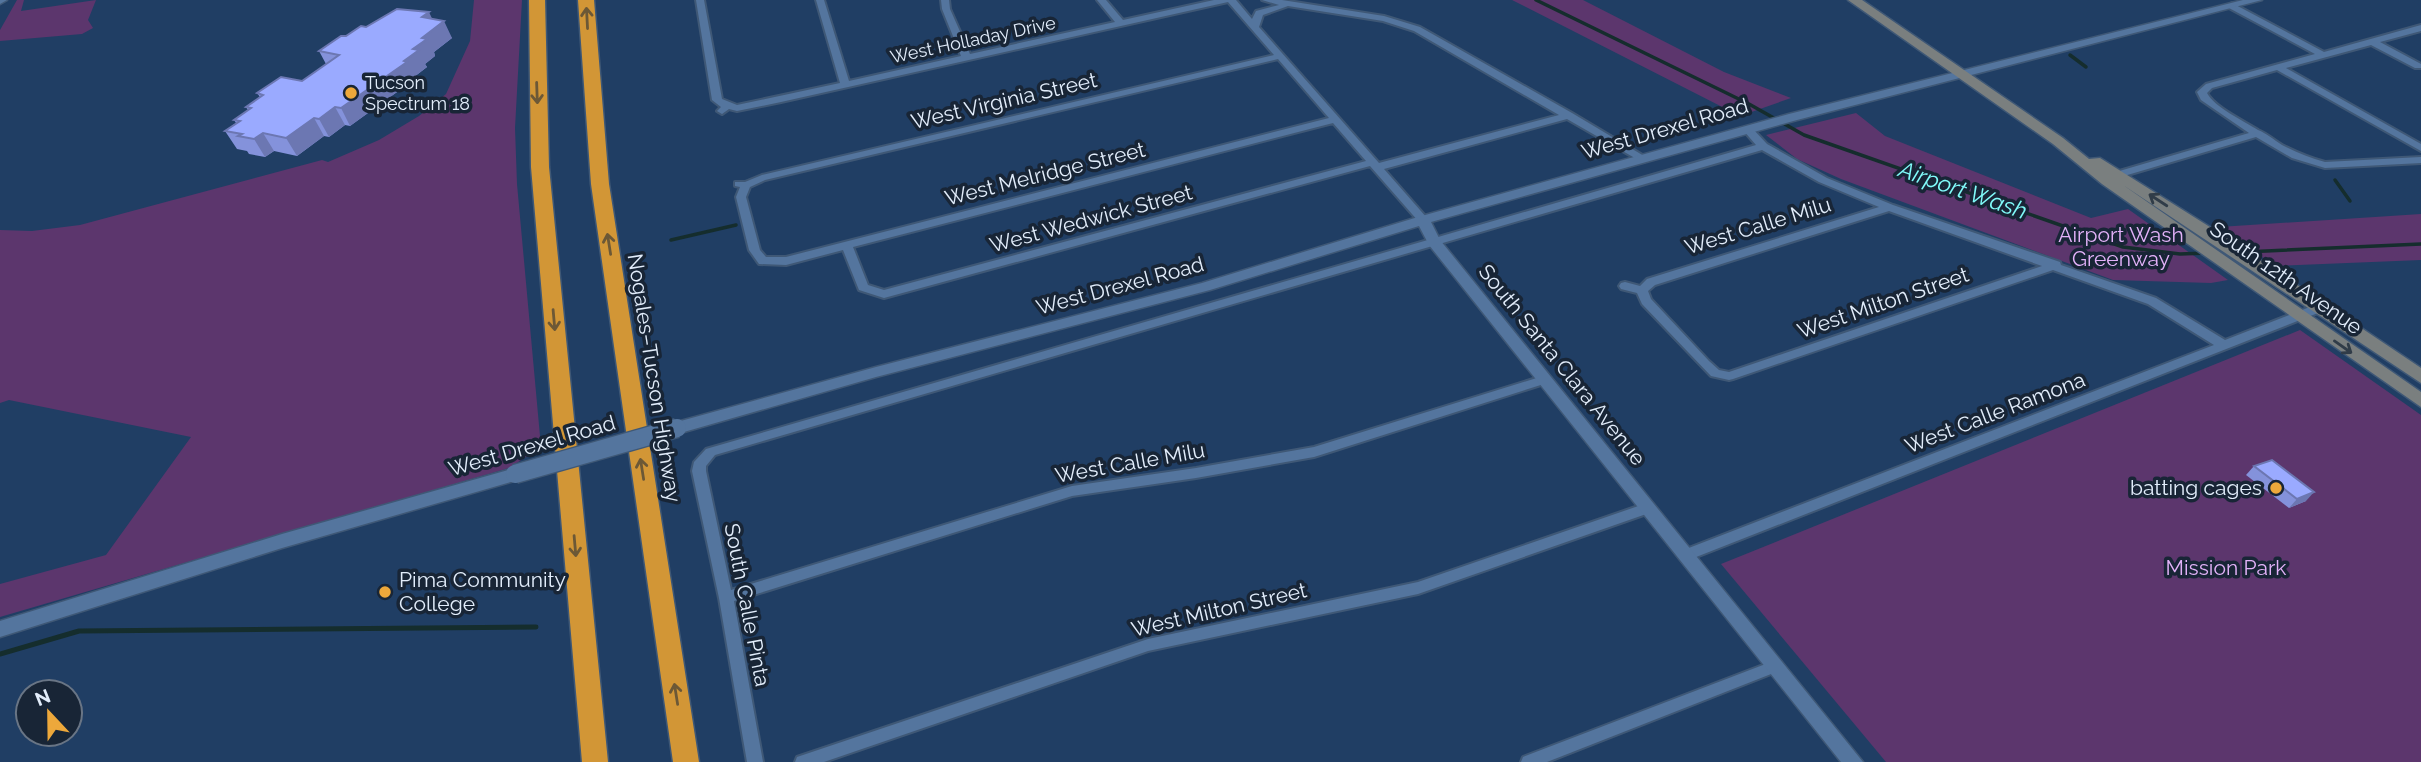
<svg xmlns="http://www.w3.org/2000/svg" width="2421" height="762" viewBox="0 0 2421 762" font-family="Raleway,sans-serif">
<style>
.green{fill:#5c366d}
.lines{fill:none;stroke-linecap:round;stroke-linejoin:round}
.stream-far1{stroke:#152d2d;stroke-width:3.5}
.stream{stroke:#152d2d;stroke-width:5}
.minor-casing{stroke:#3f5876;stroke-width:4}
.tertiary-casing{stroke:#3f5876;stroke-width:3}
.secondary-casing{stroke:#3f5876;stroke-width:3}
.motorway-casing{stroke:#3f5876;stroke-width:3}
.minor{fill:#54759e;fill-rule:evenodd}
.tertiary{fill:#54759e;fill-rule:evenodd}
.secondary{fill:#7a7f7f;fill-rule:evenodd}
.motorway{fill:#d29636;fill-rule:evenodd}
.tertiary-bridge-casing{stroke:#3f5876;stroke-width:21;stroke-linecap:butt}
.tertiary-bridge{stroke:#54759e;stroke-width:18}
.wall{fill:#8492db}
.shaded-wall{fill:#6c77b2}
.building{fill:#9aaaff;stroke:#6c77b2;stroke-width:2}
.oneway{stroke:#6c5836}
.oneway2{stroke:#303c48}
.poi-dot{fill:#eda83b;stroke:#182536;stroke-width:2.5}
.labels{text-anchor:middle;stroke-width:7;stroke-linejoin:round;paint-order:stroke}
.far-street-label{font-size:18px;fill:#e2edfb;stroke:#182536}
.far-poi-label{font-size:18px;fill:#e2edfb;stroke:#182536;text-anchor:start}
.street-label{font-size:21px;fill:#e2edfb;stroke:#182536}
.park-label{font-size:21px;fill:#e3b2f9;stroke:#182536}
.poi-label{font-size:21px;fill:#e2edfb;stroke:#182536;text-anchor:end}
.water-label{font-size:23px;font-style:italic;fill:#81fbfa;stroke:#182536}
</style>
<rect width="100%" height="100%" fill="#203e64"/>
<g class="green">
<path d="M17,0h7l-3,11 75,-11 -8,20 5,8 -11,6 -82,7v-11z"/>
<path d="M474,0h48l-7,128 2,56 24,263 -32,21 -509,149v-33l106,-29 85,-118 -182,-37 -9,3v-173l32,1 48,-6 242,-65 6,2 51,-22 40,-24 27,-22 24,-53z"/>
<path d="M1512,0h71l141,72 67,26 -51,18z"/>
<path d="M1856,113l29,23 206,82 37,-9 100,71 -17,3 -98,-3 -272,-101 -44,-20 -31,-24z"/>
<path d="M2421,214v46l-146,6 -56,-39z"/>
<path d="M2300,330l121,85v347h-535l-165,-198z"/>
</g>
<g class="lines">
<g class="stream-far1">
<path d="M1536,0l213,104 55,31 319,112 57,7 27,-1"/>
<path d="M2070,55l16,12"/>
<path d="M2335,180l15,21"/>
<path d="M671,240l65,-15"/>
<path d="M2244,252l177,-8"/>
</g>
<path class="stream" d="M0,654l79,-23 457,-4"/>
<defs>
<g id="minor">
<path d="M696,0h8l18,99 15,6 103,-22 -24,-83h8l25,81 112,-25 -19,-47 -1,-9h8l1,9 20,45 145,-32 -18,-22h9l17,20 91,-20h22l16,19 4,-8 23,-6 -17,-5h20l102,16 36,11 152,86 77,46 -5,3 -4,-1 -73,-42 -183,50 43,49 1,2 -1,2h-8l-49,-56 -486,132 -25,-8 -16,-40 -57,15 -27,-1 -10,-14 -13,-53 4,-10 -5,-1v-4h10l17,-7 512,-120 -46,-53 -447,100 -44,9 -8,-2 -7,5 -5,-3 4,-4 -9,-7zM1288,6l95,15 31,10 145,84 -180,48 -120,-136 4,-12zM1278,59l51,59 -543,139h-20l-6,-7 -14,-53 4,-10 15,-7zM1333,123l33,38 -482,129 -16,-5 -15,-38z"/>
<path d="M2232,3l92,49 97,-27v6l-41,11 41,22v4h-6l-44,-23 -85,23 135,76v7l-144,-81 -65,18 -5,5c7,14 37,28 51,37 8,3 16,10 24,15 14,7 28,13 43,17l96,-5v6l-96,5 -33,-10 -36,-21 -132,39h-8v-4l133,-39 -48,-33 -4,-8 9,-8 109,-30 -86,-46 -1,-2z"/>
<path d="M1748,127l4,1 15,16 60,34 66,27 167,57 1,3 95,33 69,42 90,-35h8l2,3 -2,3 -637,250 -5,-2 -2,-4 2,-4 533,-206 -66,-41 -95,-34 -320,109 -4,1 -18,-4 -69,-72 -5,-11 -16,-4 -2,-3 2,-3 4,-1 15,4 7,-7 232,-72 -60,-25 -57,-32 -1047,305 -9,11v5l25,119 341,-104 124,-18 118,-21 229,-71 6,4 -2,3 -233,74 -118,21 -124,18 -338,105 29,161h-16l-28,-164 -27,-127 2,-9 12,-13 1050,-304 -13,-15zM1889,211l153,55 -313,106 -10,-2 -10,-9 -58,-62 -3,-8 7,-6z"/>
<path d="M1647,503l5,1 2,4 -2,4 -234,82 -270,57 -324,111h-29l2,-5 6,-2 345,-116 270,-57z"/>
<path d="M1776,660l5,2 2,4 -2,4 -234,92h-26l2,-5z"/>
</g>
<g id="tertiary">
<path d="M0,0h7l-7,4z"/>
<path d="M2243,0h19l-465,120 -366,102 9,18 423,522h-22l-412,-517 -10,-19 -209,64 -334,87 -199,57 -6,-2 -2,-4 2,-4 6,-2 199,-55 326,-84 216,-66 371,-103z"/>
<path d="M515,468l6,1 2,5 -2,5 -239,69 -282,89v-16l282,-87z"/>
</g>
<path id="secondary" d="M1848,0h14l201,138 26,21 11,-1 121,76 200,134v15l-298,-198 298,207v15l-319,-223 -49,-40z"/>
<g id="motorway">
<path d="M529,0h16l4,167 59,595h-26l-51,-595z"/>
<path d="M578,0h16l15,184 90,578h-26l-82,-578z"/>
</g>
</defs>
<use href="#minor" class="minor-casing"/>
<use href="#tertiary" class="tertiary-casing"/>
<use href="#secondary" class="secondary-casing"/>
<use href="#motorway" class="motorway-casing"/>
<use href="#minor" class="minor"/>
<use href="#tertiary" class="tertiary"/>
<use href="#secondary" class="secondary"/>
<use href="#motorway" class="motorway"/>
<defs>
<path id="tertiary-bridge" d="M515,474l162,-46"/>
</defs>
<use href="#tertiary-bridge" class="tertiary-bridge-casing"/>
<use href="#tertiary-bridge" class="tertiary-bridge"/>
</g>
<g class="wall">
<path d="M432,19l20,19 -18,14 1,4 -10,8 2,3 -13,10 1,2 -65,47 -5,-1 -16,12 -5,-1 -27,20 -23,-5 -9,6 -16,-3 -2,-3 -10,-2 -12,-18 11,-8 -2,-3 14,-10 -2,-3 14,-10 -3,-4 45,-12 24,-17 -7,-13 47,-24z"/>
<path d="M2254,466l52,35 -17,7 -43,-33z"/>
</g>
<g class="shaded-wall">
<path d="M429,12l7,15 8,-6 8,17 -18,14 1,4 -10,8 2,3 -13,10 1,2 -65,47 -9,-18 63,-47 18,-23v-21z"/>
<path d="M335,107l10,18 -16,12 -10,-18z"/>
<path d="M314,118l10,18 -27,20 -11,-18z"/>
<path d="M263,133l11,18 -9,6 -11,-18z"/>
<path d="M2314,492l-8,9 -17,7 8,-9z"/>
</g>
<g class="building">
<path d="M397,9l32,3 -7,5 22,4 -22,17 5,1 -14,10 6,1 -15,11 3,1 -66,46 -6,-1 -16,12 -5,-1 -28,20 -23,-5 -9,6 -16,-3 4,-2 -17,-3 15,-10 -6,-1 17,-12 -5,-1 17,-12 -6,-2 24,-16 21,4 37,-26 -20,-4 22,-15h5l15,-10 5,1z"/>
<path d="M2272,460l42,32 -17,7 -43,-33z"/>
</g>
<defs><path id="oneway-shaft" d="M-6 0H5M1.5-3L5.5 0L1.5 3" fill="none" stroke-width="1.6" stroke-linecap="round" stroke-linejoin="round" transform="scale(1.75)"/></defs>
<g class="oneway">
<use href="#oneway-shaft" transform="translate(587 18) rotate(-93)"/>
<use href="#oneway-shaft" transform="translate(537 93) rotate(88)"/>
<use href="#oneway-shaft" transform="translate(609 244) rotate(-99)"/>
<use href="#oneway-shaft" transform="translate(554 320) rotate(85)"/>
<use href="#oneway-shaft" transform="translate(642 469) rotate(-99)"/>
<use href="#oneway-shaft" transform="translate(575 546) rotate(85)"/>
<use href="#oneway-shaft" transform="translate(676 694) rotate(-99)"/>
</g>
<g class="oneway2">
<use href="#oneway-shaft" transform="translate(2158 200) rotate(-147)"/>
<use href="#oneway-shaft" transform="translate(2343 347) rotate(35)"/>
</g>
<g class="poi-dot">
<circle cx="351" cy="93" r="7"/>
<circle cx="2276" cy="488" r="7"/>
<circle cx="385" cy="592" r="7"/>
</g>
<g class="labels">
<g class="far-street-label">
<text transform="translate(973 40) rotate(-12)" y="6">West Holladay Drive</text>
</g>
<g class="far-poi-label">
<text x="365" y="89">Tucson<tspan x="365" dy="21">Spectrum 18</tspan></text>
</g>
<g class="street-label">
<text transform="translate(1004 101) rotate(-13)" y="7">West Virginia Street</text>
<text transform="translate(1665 129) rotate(-16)" y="7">West Drexel Road</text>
<text transform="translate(1045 174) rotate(-14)" y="7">West Melridge Street</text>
<text transform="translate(1091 219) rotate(-15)" y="7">West Wedwick Street</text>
<text transform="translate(1758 226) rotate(-17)" y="7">West Calle Milu</text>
<text transform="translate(2286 278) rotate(35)" y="7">South 12th Avenue</text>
<text transform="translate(1120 286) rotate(-15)" y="7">West Drexel Road</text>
<text transform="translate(1883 303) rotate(-19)" y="7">West Milton Street</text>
<text transform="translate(1562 365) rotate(51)" y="7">South Santa Clara Avenue</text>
<text transform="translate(654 378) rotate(81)" y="7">Nogales–Tucson Highway</text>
<text transform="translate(1995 413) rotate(-21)" y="7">West Calle Ramona</text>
<text transform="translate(532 446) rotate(-16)" y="7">West Drexel Road</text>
<text transform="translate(1130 463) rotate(-10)" y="7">West Calle Milu</text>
<text transform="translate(747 605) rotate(79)" y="7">South Calle Pinta</text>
<text transform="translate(1219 610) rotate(-13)" y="7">West Milton Street</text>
</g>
<g class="park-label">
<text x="2121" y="242">Airport Wash<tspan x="2121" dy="24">Greenway</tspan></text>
<text x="2226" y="575">Mission Park</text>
</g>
<g class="poi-label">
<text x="2262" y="495">batting cages</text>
<text x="399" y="587" text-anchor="start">Pima Community<tspan x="399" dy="24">College</tspan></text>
</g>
<g class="water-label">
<text transform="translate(1963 190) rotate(19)" y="8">Airport Wash</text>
</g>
</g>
<g transform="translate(49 713) rotate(338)"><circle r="33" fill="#182536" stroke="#697585" stroke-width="2"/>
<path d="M0-5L12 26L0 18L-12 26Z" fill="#eda83b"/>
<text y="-10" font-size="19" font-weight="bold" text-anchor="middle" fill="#e2edfb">N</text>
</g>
</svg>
